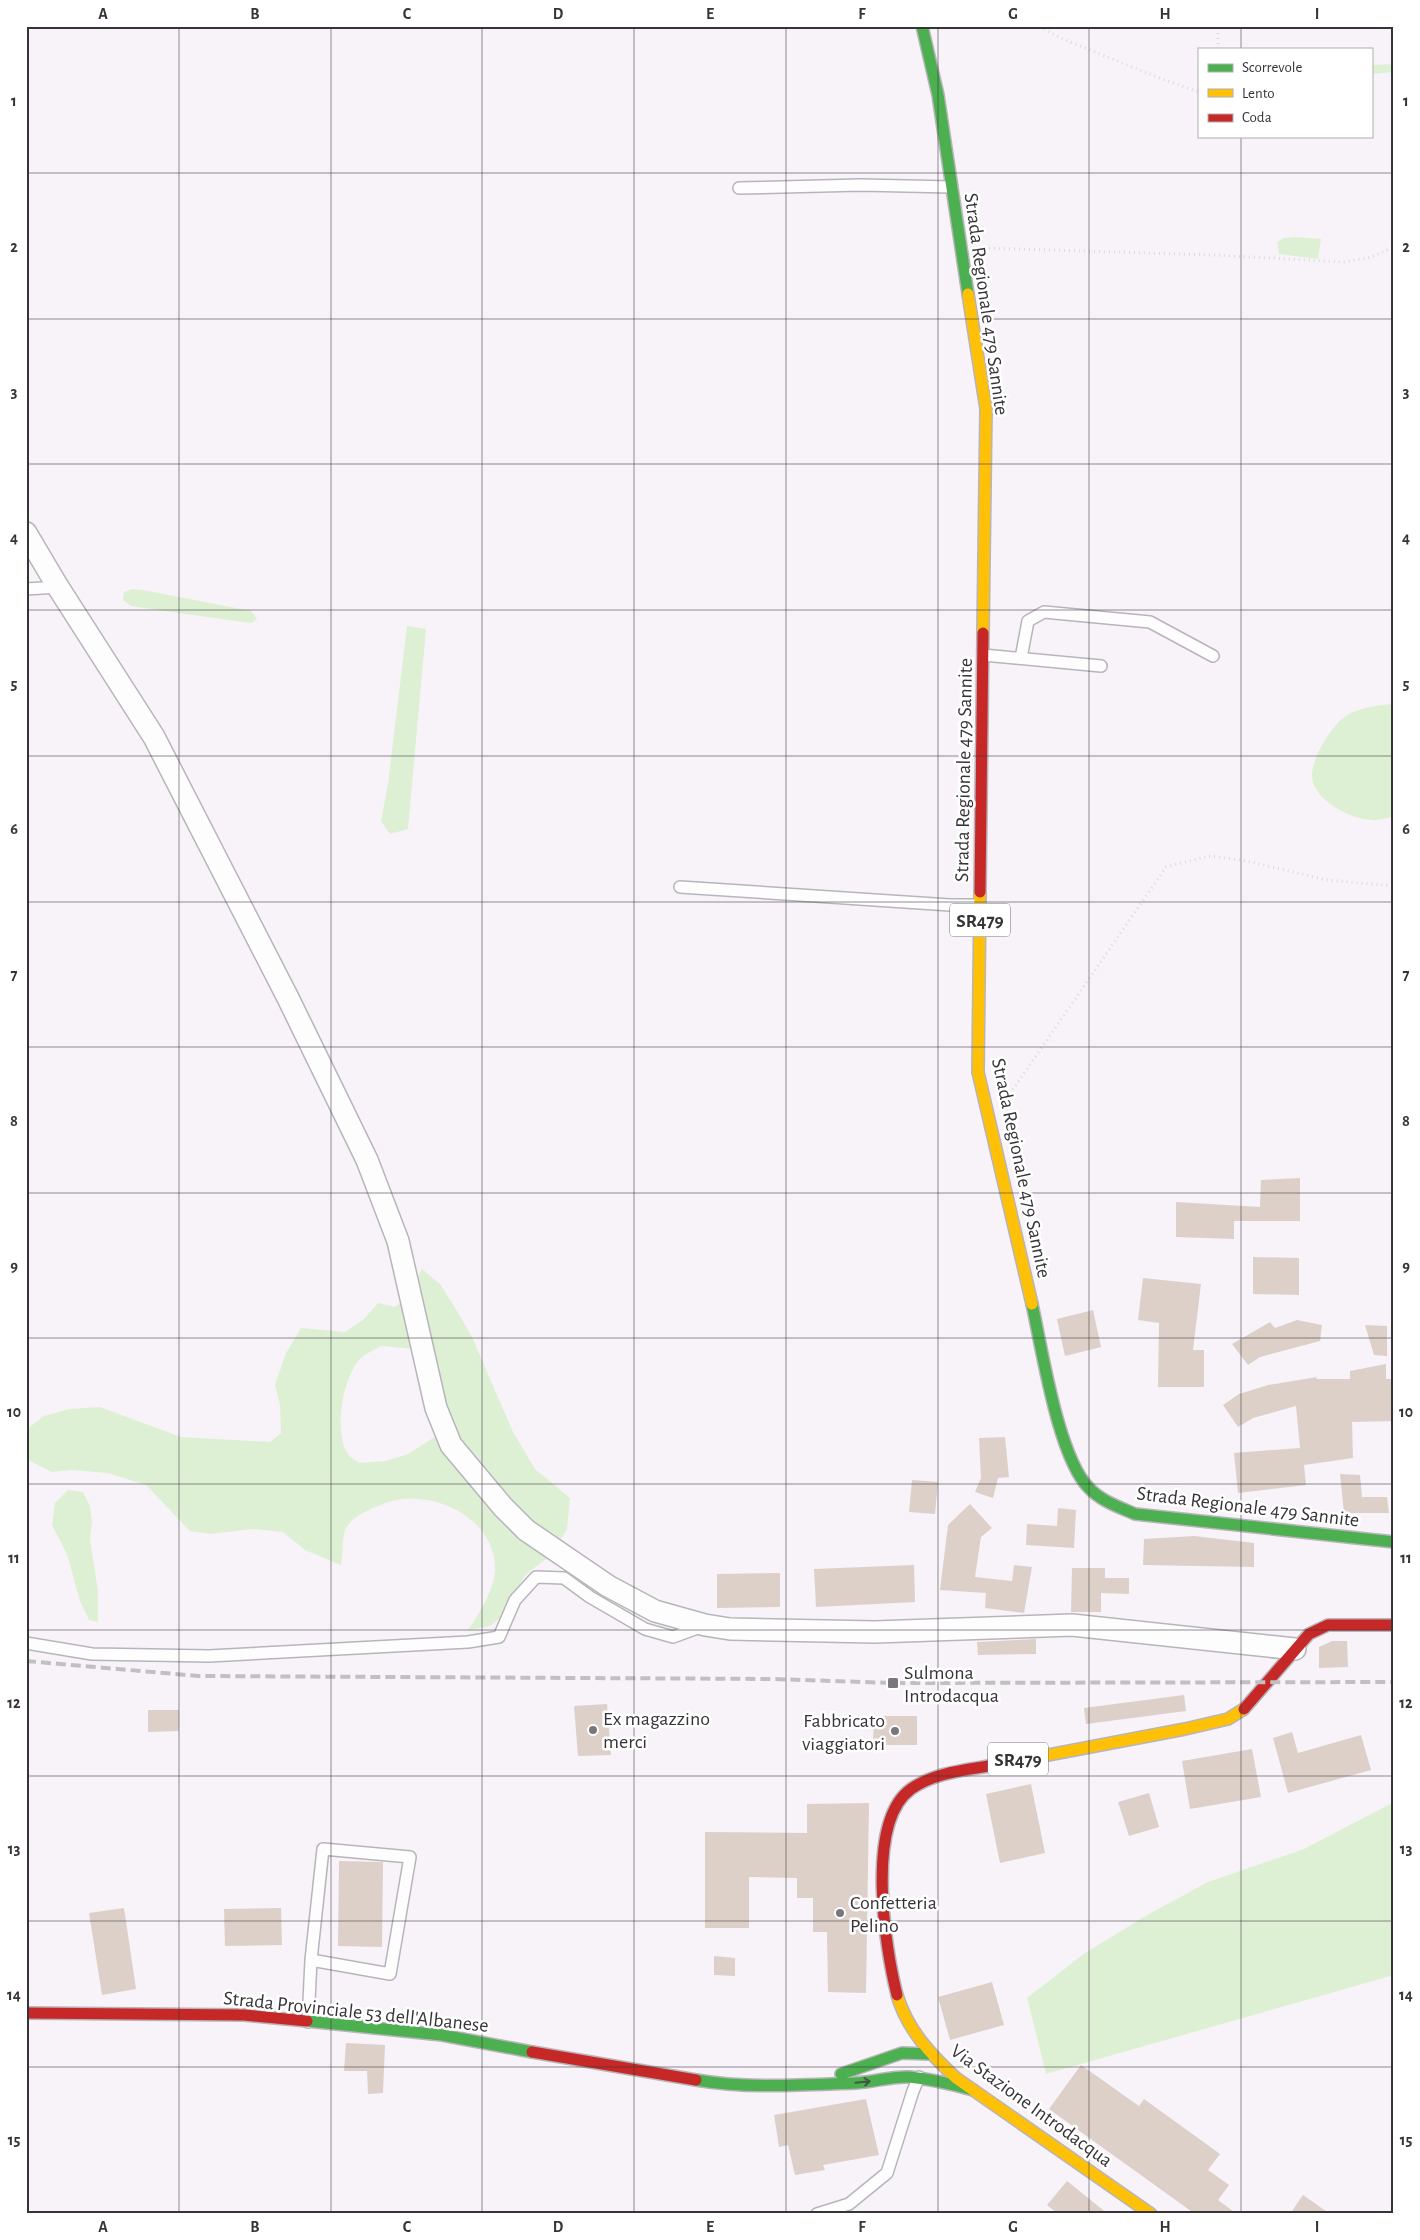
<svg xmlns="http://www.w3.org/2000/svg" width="1420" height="2240" viewBox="0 0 1420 2240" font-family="'Alegreya Sans',sans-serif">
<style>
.green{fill:#def0d4;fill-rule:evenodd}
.building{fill:#ddd0c9}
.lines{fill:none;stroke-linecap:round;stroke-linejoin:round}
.lane-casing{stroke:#b8b5ba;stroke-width:14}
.street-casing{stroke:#b8b5ba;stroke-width:24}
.fast-casing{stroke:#b8b5ba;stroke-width:14}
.slow-casing{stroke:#b8b5ba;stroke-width:14}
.jam-casing{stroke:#b8b5ba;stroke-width:14}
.path{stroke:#dcdadc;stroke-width:3;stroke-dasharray:1 4;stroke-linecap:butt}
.lane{stroke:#fefdfe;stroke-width:11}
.street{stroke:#fefdfe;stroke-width:21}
.fast{stroke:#4caf50;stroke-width:11}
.slow{stroke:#ffc107;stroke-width:11}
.jam{stroke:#c62828;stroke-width:11}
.rail{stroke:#c1c0c1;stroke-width:4;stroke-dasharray:10 5;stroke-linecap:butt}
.oneway{stroke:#3d593f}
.grid{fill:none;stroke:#373438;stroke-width:1;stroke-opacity:0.55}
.poi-dot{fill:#7a777c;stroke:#fff;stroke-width:2}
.labels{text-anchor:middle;stroke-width:5;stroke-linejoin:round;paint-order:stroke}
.shield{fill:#fff;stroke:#737174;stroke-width:1}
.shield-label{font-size:19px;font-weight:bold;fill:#373438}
.street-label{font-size:20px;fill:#373438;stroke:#fff}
.poi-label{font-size:20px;fill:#373438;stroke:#fff;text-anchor:start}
.neatline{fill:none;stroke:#373438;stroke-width:2}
.grid-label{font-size:16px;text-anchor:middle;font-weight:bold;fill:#373438}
</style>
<rect width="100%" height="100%" fill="#f7f3f9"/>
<g class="green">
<path d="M1394,64v8l-23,2v-9z"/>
<path d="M1295,237l26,2 -3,20 -39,-5 -2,-12 7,-4z"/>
<path d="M132,589l11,1 108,21 6,8 -5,4 -17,-2 -104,-15 -8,-6 1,-8z"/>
<path d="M407,626l19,3 -18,200 -18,5 -9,-13 7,-37z"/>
<path d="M1394,704v112c-7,2 -16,5 -23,4 -20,-1 -56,-19 -59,-42 -2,-18 21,-56 37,-64 15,-7 29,-9 45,-10z"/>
<path d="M422,1269l18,15 14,22 18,31 41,95 22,37 35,29 -3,32 -21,29 -21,16 -24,42 -11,9 -22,4c11,-15 26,-41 27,-59 2,-47 -49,-76 -91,-72 -12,1 -22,5 -33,10 -9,4 -22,11 -26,21 -3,10 -2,24 -4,35l-36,-15 -22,-18 -30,-3 -43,5 -20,-3 -44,-46 -38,-12 -37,-3 -19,2 -26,-13 1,-30 17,-13 25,-7 31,-2 81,30 89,5 11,-9 -1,-28 -5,-20 11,-32 15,-25 44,4 18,-12 15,-17 17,4 11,-10zM381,1346l34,3 23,86 -30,19 -22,7 -26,2c-4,-2 -10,-5 -12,-9 -15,-21 -5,-79 13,-96 5,-5 14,-8 20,-12z"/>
<path d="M68,1490l15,2 7,14 2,16 -2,17 8,52v31l-9,-2 -9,-19 -13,-47 -15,-29 3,-22z"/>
<path d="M1394,1802v173l-348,99 -19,-76 58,-45 64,-39 59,-32 96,-33z"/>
</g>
<g class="building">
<path d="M1300,1178v43h-66v18l-58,-2v-35l84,5 1,-27z"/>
<path d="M1253,1257l46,1v37l-46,-1z"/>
<path d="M1143,1278l58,6 -8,66h11v37h-46l1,-64 -21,-3z"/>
<path d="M1093,1310l8,37 -36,9 -8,-37z"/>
<path d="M1297,1320l25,5 -2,16 -60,16 -12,8 -16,-21 38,-22 5,6z"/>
<path d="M1365,1325l22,1v30l-13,-1z"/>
<path d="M1386,1364v15h5l3,42 -42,1 1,36 -49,7 2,20 -68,8 -4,-40 66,-5 -4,-42 -43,12 -15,9 -15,-22 16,-11 29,-9 49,-8 -1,2h34v-8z"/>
<path d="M1005,1437l4,40 -11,1 -5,20 -18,-6 6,-14 -2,-40z"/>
<path d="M1340,1474l20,1 2,22h25l2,16h-45z"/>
<path d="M912,1480l26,2 -3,32 -26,-2z"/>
<path d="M970,1504l22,24 -11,9 -6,40 37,4 2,-16 18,2 -8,46 -39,-5 1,-15 -46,-3 8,-65z"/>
<path d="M1058,1508l18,2 -2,38 -48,-3 1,-21 30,2z"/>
<path d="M1194,1536l60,7v24l-111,-2 1,-26z"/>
<path d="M914,1565l1,37 -99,5 -2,-38z"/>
<path d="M1072,1568h33v10h24v16l-28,-1v19h-30z"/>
<path d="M780,1573v34l-63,1v-34z"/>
<path d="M1036,1639v15l-58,1 -1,-13z"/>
<path d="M1332,1641h15l1,26 -29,1v-21z"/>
<path d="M1184,1695l2,16 -100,13 -2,-16z"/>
<path d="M607,1704l4,51 -33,1 -4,-50z"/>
<path d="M148,1710h31v21l-31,1z"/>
<path d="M874,1716h43v29h-44z"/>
<path d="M1292,1732l6,21 63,-18 10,35 -83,23 -15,-55z"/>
<path d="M1252,1749l9,48 -71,12 -8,-48z"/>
<path d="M1031,1784l14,69 -45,10 -14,-69z"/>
<path d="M1149,1793l10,34 -30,9 -11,-34z"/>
<path d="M869,1803l-3,190 -38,-1 -1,-60h-14v-34h-16v-20l-48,-1v51h-44v-96l102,1v-29z"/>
<path d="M339,1861l44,1 -1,85 -44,-1z"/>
<path d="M124,1908l12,81 -34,6 -13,-82z"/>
<path d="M281,1908l1,37 -57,1 -1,-37z"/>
<path d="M714,1956l21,2v18l-21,-1z"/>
<path d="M992,1982l12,43 -54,15 -12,-43z"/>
<path d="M346,2043l39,2 -2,48 -15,1 -1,-23h-23z"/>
<path d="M1081,2065l58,41 5,-7 76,55 -12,16 21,15 -11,15 19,14h-42l-146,-105z"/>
<path d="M866,2099l13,56 -56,10 2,5 -30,5 -7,-30 -9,2 -5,-32z"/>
<path d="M1067,2181l41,33h-50l-11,-9z"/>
<path d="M1303,2195l27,19h-40z"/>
</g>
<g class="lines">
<defs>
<g id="lane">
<path d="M739,188l122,-3 91,2"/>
<path d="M26,589l32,-2"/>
<path d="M983,655l118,11"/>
<path d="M1021,658l7,-37 16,-9 106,10 63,34"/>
<path d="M680,887l270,18h30"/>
<path d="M26,1643l66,11 117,2 259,-14 31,-5 16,-37 21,-23 28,1 26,19 55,32 28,8 30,-11"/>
<path d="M308,2022l3,-62 12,-111 87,8 -20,117 -79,-14"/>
<path d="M817,2214l32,-10 38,-31 26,-82 6,-14"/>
</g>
<path id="street" d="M26,533l32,54 96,150 134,261 79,162 31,81 38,167 15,37 52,62 23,23 82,56 47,25 50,14 25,4 145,3 197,-7 223,24"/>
<g id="fast">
<path d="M922,26l16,69 30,199"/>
<path d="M1032,1304c10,45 26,153 57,184 12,13 30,19 46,26l259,28"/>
<path d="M307,2021l135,14 90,17"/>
<path d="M841,2074l61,-21 27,1"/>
<path d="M696,2080c52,9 107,5 160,3 18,-1 36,-7 53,-6 22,2 43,7 64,13"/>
</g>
<g id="slow">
<path d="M968,294l18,115 -3,224"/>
<path d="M980,892l-2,180 54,232"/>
<path d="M995,1765l190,-36 43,-10 16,-10"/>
<path d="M897,1995c10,34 33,59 59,83l195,136"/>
</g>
<g id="jam">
<path d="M980,892l3,-259"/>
<path d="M1244,1709l65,-75 19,-9h66"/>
<path d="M897,1995c-12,-48 -32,-173 14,-206 24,-17 56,-19 84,-24"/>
<path d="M26,2013l218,2 63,6"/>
<path d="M532,2052l164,28"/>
</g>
</defs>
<use href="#lane" class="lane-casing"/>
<use href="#street" class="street-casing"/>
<use href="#fast" class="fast-casing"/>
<use href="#slow" class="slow-casing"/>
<use href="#jam" class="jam-casing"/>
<g class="path">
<path d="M1040,26c17,12 36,18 55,26 34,14 68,28 104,40"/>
<path d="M1218,49v-23"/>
<path d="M984,248l229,7 131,7 28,-5 21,-10"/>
<path d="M1007,1098l159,-231 43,-11 38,5 80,19 67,6"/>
</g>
<use href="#lane" class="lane"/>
<use href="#street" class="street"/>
<use href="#fast" class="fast"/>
<use href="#slow" class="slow"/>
<use href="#jam" class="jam"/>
<path class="rail" d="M26,1661l172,15 575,3 120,4 501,-1"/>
</g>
<defs><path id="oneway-shaft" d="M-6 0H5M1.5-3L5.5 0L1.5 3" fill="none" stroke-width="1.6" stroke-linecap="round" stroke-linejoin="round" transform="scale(1.25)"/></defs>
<use class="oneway" href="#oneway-shaft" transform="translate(863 2082) rotate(-6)"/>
<path class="grid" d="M179,26v2188M331,26v2188M482,26v2188M634,26v2188M786,26v2188M938,26v2188M1089,26v2188M1241,26v23M1241,136v2078M26,173h1368M26,319h1368M26,464h1368M26,610h1368M26,756h1368M26,902h1368M26,1047h1368M26,1193h1368M26,1338h1368M26,1484h1368M26,1630h1368M26,1776h1368M26,1921h1368M26,2067h1368"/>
<g class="poi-dot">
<rect x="887" y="1677" width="12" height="12" rx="2.5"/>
<circle cx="593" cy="1730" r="5"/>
<circle cx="895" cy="1731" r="5"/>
<circle cx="840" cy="1913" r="5"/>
</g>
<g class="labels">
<g class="shield">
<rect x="950" y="903.5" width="60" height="33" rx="4"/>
<rect x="988" y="1742.5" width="60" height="33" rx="4"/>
</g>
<g class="shield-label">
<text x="980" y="927">SR479</text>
<text x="1018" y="1766">SR479</text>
</g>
<g class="street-label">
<text transform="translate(987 304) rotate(82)" y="7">Strada Regionale 479 Sannite</text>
<text transform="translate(963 770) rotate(-89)" y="7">Strada Regionale 479 Sannite</text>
<text transform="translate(1022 1168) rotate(78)" y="7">Strada Regionale 479 Sannite</text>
<text transform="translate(1248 1506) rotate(7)" y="7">Strada Regionale 479 Sannite</text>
<text transform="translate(356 2011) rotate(6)" y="7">Strada Provinciale 53 dell'Albanese</text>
<text transform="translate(1032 2105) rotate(36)" y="7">Via Stazione Introdacqua</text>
</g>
<g class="poi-label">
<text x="904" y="1679">Sulmona<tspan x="904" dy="23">Introdacqua</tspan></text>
<text x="603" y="1725">Ex magazzino<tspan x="603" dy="23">merci</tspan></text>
<text x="885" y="1727" text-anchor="end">Fabbricato<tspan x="885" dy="23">viaggiatori</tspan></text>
<text x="850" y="1909">Confetteria<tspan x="850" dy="23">Pelino</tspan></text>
</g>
</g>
<rect width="1420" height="2240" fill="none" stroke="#ffffff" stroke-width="55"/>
<rect x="1198" y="48" width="175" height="90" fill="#ffffff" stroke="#afaeaf"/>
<rect x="1208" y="64" width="25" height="8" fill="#4caf50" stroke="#afaeaf"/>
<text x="1242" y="72" font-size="15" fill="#373438">Scorrevole</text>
<rect x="1208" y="89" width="25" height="8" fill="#ffc107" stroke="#afaeaf"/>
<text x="1242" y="98" font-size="15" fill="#373438">Lento</text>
<rect x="1208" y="114" width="25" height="8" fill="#c62828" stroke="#afaeaf"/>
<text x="1242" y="122" font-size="15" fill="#373438">Coda</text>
<rect x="28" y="28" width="1364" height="2184" class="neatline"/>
<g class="grid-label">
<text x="103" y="19">A</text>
<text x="255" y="19">B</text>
<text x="407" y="19">C</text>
<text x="558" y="19">D</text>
<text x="710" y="19">E</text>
<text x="862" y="19">F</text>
<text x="1013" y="19">G</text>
<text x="1165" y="19">H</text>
<text x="1317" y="19">I</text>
<text x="14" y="106">1</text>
<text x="1406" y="106">1</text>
<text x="14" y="252">2</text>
<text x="1406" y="252">2</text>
<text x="14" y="397">3</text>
<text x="1406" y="397">3</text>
<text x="14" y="543">4</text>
<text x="1406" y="543">4</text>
<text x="14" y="689">5</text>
<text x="1406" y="689">5</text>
<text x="14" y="834">6</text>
<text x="1406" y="834">6</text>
<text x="14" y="980">7</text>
<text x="1406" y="980">7</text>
<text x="14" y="1126">8</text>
<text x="1406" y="1126">8</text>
<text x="14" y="1271">9</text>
<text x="1406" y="1271">9</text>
<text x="14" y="1417">10</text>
<text x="1406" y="1417">10</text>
<text x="14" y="1563">11</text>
<text x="1406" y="1563">11</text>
<text x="14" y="1708">12</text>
<text x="1406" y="1708">12</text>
<text x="14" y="1854">13</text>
<text x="1406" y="1854">13</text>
<text x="14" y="2000">14</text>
<text x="1406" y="2000">14</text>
<text x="14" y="2145">15</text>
<text x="1406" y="2145">15</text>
<text x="103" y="2232">A</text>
<text x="255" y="2232">B</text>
<text x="407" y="2232">C</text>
<text x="558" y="2232">D</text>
<text x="710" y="2232">E</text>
<text x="862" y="2232">F</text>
<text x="1013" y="2232">G</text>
<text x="1165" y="2232">H</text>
<text x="1317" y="2232">I</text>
</g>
</svg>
